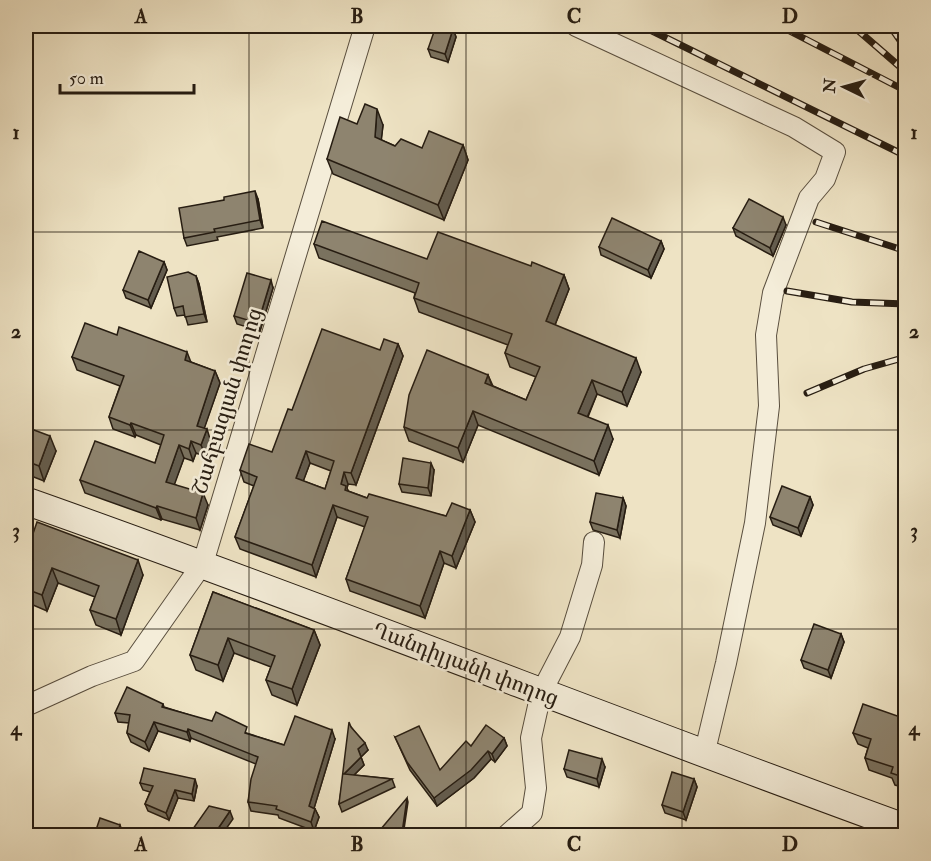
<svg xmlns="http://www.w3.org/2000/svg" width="931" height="861" viewBox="0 0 931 861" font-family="'IM FELL Double Pica','Noto Serif Armenian',serif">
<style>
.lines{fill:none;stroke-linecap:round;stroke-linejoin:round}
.minor-casing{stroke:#594e3e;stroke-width:22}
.secondary-casing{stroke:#271d12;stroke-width:29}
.minor{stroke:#f4edd9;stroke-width:20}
.secondary{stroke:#f4edd9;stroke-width:27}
.rail-casing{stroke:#271d12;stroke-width:7}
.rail{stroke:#f4edd9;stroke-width:4.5;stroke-dasharray:14;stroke-linecap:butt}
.wall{fill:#7a725f;stroke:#271d12;stroke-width:1.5;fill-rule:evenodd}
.shaded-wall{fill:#635c4e;stroke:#271d12;stroke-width:1.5}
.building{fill:#8e846f;stroke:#271d12;stroke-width:1.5;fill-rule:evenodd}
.grid{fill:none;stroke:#271d12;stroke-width:1.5;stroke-opacity:0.55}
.labels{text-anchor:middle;stroke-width:5;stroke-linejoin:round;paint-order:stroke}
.street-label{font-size:21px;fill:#271d12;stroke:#f4edd9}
.neatline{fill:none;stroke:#271d12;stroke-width:2}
.grid-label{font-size:20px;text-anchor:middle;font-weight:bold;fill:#271d12}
</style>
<rect width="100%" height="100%" fill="#eee3c4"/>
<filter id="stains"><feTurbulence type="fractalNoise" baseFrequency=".00333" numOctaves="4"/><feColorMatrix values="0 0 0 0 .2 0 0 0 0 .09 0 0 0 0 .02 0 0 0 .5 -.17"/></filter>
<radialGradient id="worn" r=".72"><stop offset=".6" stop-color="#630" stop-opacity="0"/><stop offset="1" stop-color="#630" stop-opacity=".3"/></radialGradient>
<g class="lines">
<defs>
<g id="minor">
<path d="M576,26l218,101 41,25 -10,27 -16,19 -36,95 -7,42 3,71 -14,117 -29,140 -22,92"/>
<path d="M26,706l66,-30 42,-15 69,-98 162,-537"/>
<path d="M506,836l26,-23 4,-25 -5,-50 10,-45 29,-56 22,-72 2,-23"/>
</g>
<path id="secondary" d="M26,501c295,104 585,220 880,327"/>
</defs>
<use href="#minor" class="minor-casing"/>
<use href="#secondary" class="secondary-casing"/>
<use href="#minor" class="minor"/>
<use href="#secondary" class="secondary"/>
<defs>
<g id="rail">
<path d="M642,26l264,130"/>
<path d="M780,26l126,65"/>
<path d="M853,26l53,46"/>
<path d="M890,26l16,23"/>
<path d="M816,222l90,29"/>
<path d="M787,291l65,11 54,2"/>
<path d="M807,393l57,-24 42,-12"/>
</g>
</defs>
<use href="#rail" class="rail-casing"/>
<use href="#rail" class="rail"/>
</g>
<g class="wall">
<path d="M453,29l3,8 -8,25 -17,-5 -3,-8z"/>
<path d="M357,124l26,1 -2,15 14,6 27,2 41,-3 5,15 -24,60 -111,-46 -6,-15z"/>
<path d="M258,199l5,29 -46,9 1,3 -31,6 -3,-8 40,-38z"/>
<path d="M786,225l-13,31 -37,-20 -3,-8z"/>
<path d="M661,241l3,8 -13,29 -50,-23 -2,-8z"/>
<path d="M314,244l113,15 104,7 33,9 5,14 -14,36 86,47 -14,34 -30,-12 -9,23 25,22 -14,36 -121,-50 -15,37 -54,-21 -5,-14 84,-52 5,11 33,14 10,-23 -26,-10 -5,-14 3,-8 -89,-33 -5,-14 1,-5 -96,-35z"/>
<path d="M164,262l3,8 -16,38 -25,-10 -3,-8z"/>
<path d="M196,276l3,8 8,38 -19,3 -3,-10 -8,1 -3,-8z"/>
<path d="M273,288l-13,43 -23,-7 -3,-8z"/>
<path d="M398,344l5,12 -47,129 -8,-1 -1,4 1,3 19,7 79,18 24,-6 5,12 -19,46 -12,-5 -19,55 -75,-27 -4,-12 19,-52 -28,-10 -21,60 -76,-28 -5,-12 19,-51 -10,-4 -4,-12 32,-18 20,-42 88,-60zM310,463l21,8 -6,18 -22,-8z"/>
<path d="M72,357l119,5 24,9 5,12 -16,45 7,14 -5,15 -10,-4 -3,8 -9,-3 -10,26 34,21 -8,25 -38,-11 -1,1 -76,-27 -5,-13 75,-17 6,-18 -25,-10 -1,2 -22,-8 -4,-12 11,-31 -43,-16z"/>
<path d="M26,422l1,5 29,24 -12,30 -18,-7z"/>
<path d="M434,470l-3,26 -29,-4 -3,-8z"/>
<path d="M810,497l3,8 -12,31 -28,-11 -3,-8z"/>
<path d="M623,498l3,8 -6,32 -27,-8 -3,-8z"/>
<path d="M26,554l117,21 -22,60 -25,-10 -6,-15 5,-13 -37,-14 -11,28 -21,-9z"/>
<path d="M213,592l101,38 6,15 -23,60 -25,-10 -6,-15 5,-13 -37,-14 -11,28 -27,-11 -6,-15z"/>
<path d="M841,634l3,8 -13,36 -27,-10 -3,-8z"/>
<path d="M163,704l1,3 120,38 51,-6 -21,69 1,1 4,8 -5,14 -35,-13 -1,-3 -27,-4 -3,-9 8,-38 -65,-26 -1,3 -32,-10 -9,20 -18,-9 -4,-9 2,-10 -11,-1 -3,-9z"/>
<path d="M906,719v69l-11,-3 -3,-7 -23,-8 -4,-12 3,-10 -10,-4 -5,-11z"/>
<path d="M351,727l17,23 -7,7 3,8 -10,10 38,4 3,8 -53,25 -3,-8z"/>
<path d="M395,737l45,33 31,-24 33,-8 3,8 -12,16 -4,-3 -17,19 -37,28 -27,-36z"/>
<path d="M605,767l-6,20 -32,-10 -3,-8z"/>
<path d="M694,779l3,8 -11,33 -21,-7 -3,-8z"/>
<path d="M140,783l57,3 -3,15 -16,-3 -9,22 -21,-9 -3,-7 5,-12 -7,-2z"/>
</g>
<g class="shaded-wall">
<path d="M453,29l3,8 -8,25 -3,-8z"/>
<path d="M377,109l6,16 -3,27 -5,-15z"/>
<path d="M463,145l5,15 -24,60 -6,-15z"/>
<path d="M255,191l3,8 5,29 -3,-8z"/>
<path d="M783,217l3,8 -13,31 -3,-8z"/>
<path d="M661,241l3,8 -13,29 -3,-8z"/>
<path d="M164,262l3,8 -16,38 -3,-8z"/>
<path d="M564,275l5,14 -18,46 -5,-14z"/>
<path d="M196,276l3,8 8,38 -3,-8z"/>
<path d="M271,280l2,8 -13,43 -2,-8z"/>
<path d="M398,344l5,12 -47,129 -5,-12z"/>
<path d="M187,352l5,13 -7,-5z"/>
<path d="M636,358l5,14 -14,34 -5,-14z"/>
<path d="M215,371l5,12 -19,55 -4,-12z"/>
<path d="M488,375l5,14 -8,-6z"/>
<path d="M592,380l5,14 -14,33 -5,-14z"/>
<path d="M473,411l5,14 -15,37 -5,-14z"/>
<path d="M131,423l5,12 -1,2 -5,-12z"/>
<path d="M608,425l5,14 -14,36 -5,-14z"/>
<path d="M207,429l4,13 -5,15 -5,-12z"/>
<path d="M50,436l6,15 -12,30 -5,-15z"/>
<path d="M191,441l5,12 -3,8 -4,-12z"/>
<path d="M179,445l5,13 -13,36 -5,-12z"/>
<path d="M306,451l4,12 -10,27 -4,-12z"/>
<path d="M431,463l3,7 -3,26 -3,-8z"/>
<path d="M344,472l4,12 -1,4 4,10 -10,-14z"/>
<path d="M203,493l5,12 -8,25 -4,-12z"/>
<path d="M810,497l3,8 -12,31 -3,-8z"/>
<path d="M623,498l3,8 -6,32 -3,-8z"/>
<path d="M333,505l4,12 -21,60 -4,-12z"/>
<path d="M157,506l5,13 -1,1 -5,-12z"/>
<path d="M470,510l5,12 -19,46 -4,-12z"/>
<path d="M440,551l4,12 -19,55 -5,-12z"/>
<path d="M138,560l5,15 -22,60 -5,-16z"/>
<path d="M52,568l6,15 -11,28 -5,-16z"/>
<path d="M314,630l6,15 -23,60 -5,-16z"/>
<path d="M841,634l3,8 -13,36 -3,-8z"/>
<path d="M228,638l6,15 -11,28 -5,-16z"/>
<path d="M154,722l4,9 -9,20 -4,-9z"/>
<path d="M188,729l3,9 -1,3 -3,-9z"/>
<path d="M332,730l3,9 -23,76 -3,-9z"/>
<path d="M504,738l3,8 -12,16 -3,-8z"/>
<path d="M365,743l3,7 -7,7 -3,-8z"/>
<path d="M488,751l3,8 -17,19 -37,28 -3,-8z"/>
<path d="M361,757l3,8 -17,17 -3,-8z"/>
<path d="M602,759l3,8 -6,20 -2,-8z"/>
<path d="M195,779l2,7 -3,15 -2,-7z"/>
<path d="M694,779l3,8 -11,33 -3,-8z"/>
<path d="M175,790l3,8 -9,22 -3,-7z"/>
<path d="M407,798l1,4 -5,34 -1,-3z"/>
<path d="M315,809l4,8 -5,14 -3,-9z"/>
<path d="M230,811l3,8 -12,17h-8z"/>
<path d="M120,825l3,8 -1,3h-5z"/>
</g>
<g class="building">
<path d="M436,26h6l11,3 -8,25 -17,-5z"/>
<path d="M365,104l12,5 -2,28 20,9 6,-7 21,9 7,-17 34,14 -25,60 -111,-46 13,-42 17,7z"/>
<path d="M255,191l5,29 -46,9 1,3 -31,6 -5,-30 45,-8v-3z"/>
<path d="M749,199l34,18 -13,31 -37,-20z"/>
<path d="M612,218l49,23 -13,29 -49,-23z"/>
<path d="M322,221l105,38 11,-27 93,34 1,-4 32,13 -18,46 90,37 -14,34 -30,-12 -14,33 30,12 -14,36 -121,-50 -15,37 -54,-21 5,-32 18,-45 61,25 -3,8 41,17 14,-33 -35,-14 7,-19 -98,-36 5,-15 -105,-39z"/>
<path d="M139,251l25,11 -16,38 -25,-10z"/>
<path d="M188,272l8,4 8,38 -19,3 -2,-11 -9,2 -7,-31z"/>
<path d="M247,273l24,7 -13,43 -24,-7z"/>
<path d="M85,323l32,12 2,-8 68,25 -2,8 30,11 -18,55 10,3 -6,16 -10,-4 -2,8 -10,-4 -13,37 37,11 -7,25 -39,-12 -1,2 -76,-28 15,-39 60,22 9,-28 -33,-12 -1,2 -21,-8 15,-41 -52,-19z"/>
<path d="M322,329l58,21 4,-11 14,5 -47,129 -7,-1 -3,12 5,2 -1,4 22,8 2,-4 77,22 6,-13 18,7 -18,46 -12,-5 -20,55 -74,-27 22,-62 -35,-12 -21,60 -77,-28 22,-60 -17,-7 9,-26 23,8 16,-43 4,1zM306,451l28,10 -9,28 -29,-11z"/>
<path d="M26,427l24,9 -11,30 -13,-5z"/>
<path d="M403,458l28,5 -3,25 -29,-4z"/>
<path d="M782,486l28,11 -12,31 -28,-11z"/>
<path d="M596,493l27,5 -6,32 -27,-8z"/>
<path d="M37,522l101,38 -22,59 -26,-9 9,-24 -47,-18 -10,27 -16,-6v-35z"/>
<path d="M213,592l101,38 -22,59 -26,-9 9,-24 -47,-18 -10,27 -28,-10z"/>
<path d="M814,624l27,10 -13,36 -27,-10z"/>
<path d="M127,687l36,17 -1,3 50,14 4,-9 31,15 -2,6 39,12 11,-29 37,14 -23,76 6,3 -4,13 -35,-13 1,-3 -29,-4 3,-23 7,-22 -70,-28 -1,3 -33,-10 -9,20 -18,-9 3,-18 -15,-2z"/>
<path d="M863,704l43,15v59l-15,-5 2,-6 -28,-9 6,-19 -18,-6z"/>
<path d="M349,722l2,5 14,16 -7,6 3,8 -17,17 48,5 -53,25z"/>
<path d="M486,725l18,13 -12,16 -4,-3 -17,19 -37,28 -27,-36 -12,-25 24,-11 21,44 26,-29 5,5z"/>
<path d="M569,750l33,9 -5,20 -33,-10z"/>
<path d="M144,768l51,11 -3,15 -17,-4 -9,23 -21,-9 8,-18 -13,-3z"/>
<path d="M672,772l22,7 -11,33 -21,-7z"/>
<path d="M407,798l-5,35 3,3h-30z"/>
<path d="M209,806l21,5 -17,25h-25z"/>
<path d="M100,818l20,7 -3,11h-23z"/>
<path d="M29,828l20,4 -1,4h-21z"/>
</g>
<path class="grid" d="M249,26v810M466,26v810M682,26v810M26,232h880M26,430h880M26,629h880"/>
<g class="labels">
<g class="street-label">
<text transform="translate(227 401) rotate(-73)" y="7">Շահբազյան փողոց</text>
<text transform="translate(466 664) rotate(21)" y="7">Ղանդիլյանի փողոց</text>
</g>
</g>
<rect width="931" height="861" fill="none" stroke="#eee3c4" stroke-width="66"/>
<g transform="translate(844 87) rotate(275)" stroke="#f4edd9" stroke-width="4.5" paint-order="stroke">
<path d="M0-4.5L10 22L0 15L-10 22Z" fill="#271d12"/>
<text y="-9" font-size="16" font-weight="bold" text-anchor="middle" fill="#271d12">N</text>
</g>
<path d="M60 84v9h134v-9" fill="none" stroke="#271d12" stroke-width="3"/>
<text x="69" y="84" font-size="18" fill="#271d12" stroke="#f4edd9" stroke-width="4.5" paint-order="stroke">50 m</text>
<rect x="33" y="33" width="865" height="795" class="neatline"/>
<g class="grid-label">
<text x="141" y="23">A</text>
<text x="357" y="23">B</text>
<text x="574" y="23">C</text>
<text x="790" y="23">D</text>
<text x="16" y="139">1</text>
<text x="914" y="139">1</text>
<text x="16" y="338">2</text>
<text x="914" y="338">2</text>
<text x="16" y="537">3</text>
<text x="914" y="537">3</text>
<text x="16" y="735">4</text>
<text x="914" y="735">4</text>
<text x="141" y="851">A</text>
<text x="357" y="851">B</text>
<text x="574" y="851">C</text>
<text x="790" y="851">D</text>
</g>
<rect width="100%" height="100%" filter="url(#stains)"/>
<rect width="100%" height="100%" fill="url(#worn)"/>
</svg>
